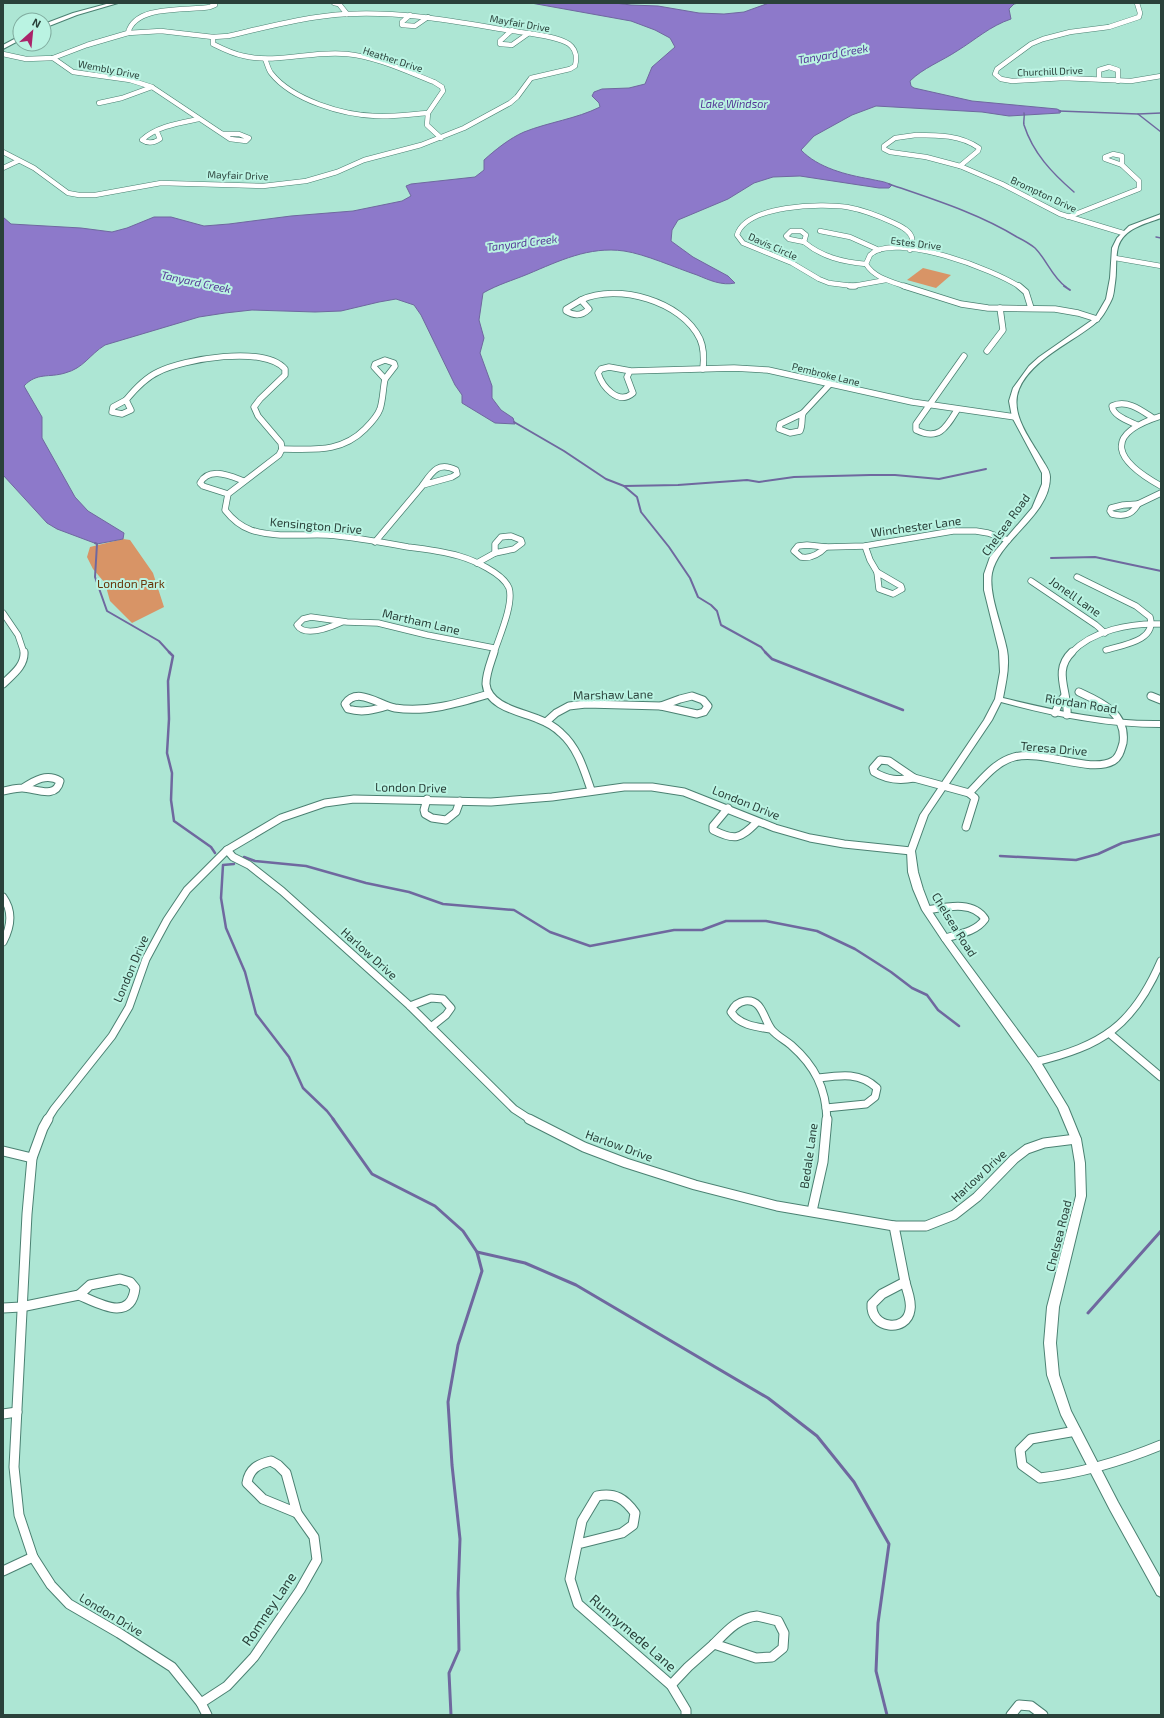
<svg xmlns="http://www.w3.org/2000/svg" width="1164" height="1718" viewBox="0 0 1164 1718" font-family="'Exo 2',sans-serif">
<style>
.green{fill:#d89466}
.water{fill:#8d79ca;stroke:#6f689f}
.lines{fill:none;stroke-linecap:round;stroke-linejoin:round}
.stream-far3{stroke:#6f689f;stroke-width:1.5}
.stream-far2{stroke:#6f689f;stroke-width:2}
.stream-far1{stroke:#6f689f;stroke-width:2.5}
.stream{stroke:#6f689f;stroke-width:3}
.minor-far3-casing{stroke:#4b8172;stroke-width:5.5}
.minor-far2-casing{stroke:#4b8172;stroke-width:7}
.minor-far1-casing{stroke:#4b8172;stroke-width:9}
.minor-casing{stroke:#4b8172;stroke-width:11}
.tertiary-casing{stroke:#4b8172;stroke-width:2}
.minor-far3{stroke:#fff;stroke-width:4.5}
.minor-far2{stroke:#fff;stroke-width:5.5}
.minor-far1{stroke:#fff;stroke-width:7}
.minor{stroke:#fff;stroke-width:9}
.tertiary{fill:#fff;fill-rule:evenodd}
.labels{text-anchor:middle;stroke-width:4;stroke-linejoin:round;paint-order:stroke}
.far-street-label{font-size:10px;fill:#2a413a;stroke:#baf3e2}
.far-water-label{font-size:11px;font-style:italic;fill:#553696;stroke:#baf3e2}
.street-label{font-size:12px;fill:#2a413a;stroke:#baf3e2}
.park-label{font-size:12px;fill:#683409;stroke:#baf3e2}
.near-street-label{font-size:14px;fill:#2a413a;stroke:#baf3e2}
</style>
<rect width="100%" height="100%" fill="#ade6d4"/>
<g class="green">
<path d="M923,268l28,7 -15,13 -29,-8z"/>
<path d="M123,539l7,1 23,33 11,34 -32,16 -22,-22 -5,-18 -12,-14 -6,-12 3,-10z"/>
</g>
<path class="water" d="M531,3h84l16,2 27,1 41,7 25,1 20,-2 25,-9h250l-5,1 -5,5 2,10c-21,7 -36,21 -54,32 -15,10 -34,17 -47,30l1,5 3,2 58,13 85,8 4,2 -1,2 -51,3 -27,-4 -106,-6 -24,9 -38,21 -13,14c17,18 46,25 69,29 8,2 14,2 22,6l-3,3h-10l-79,-12 -27,1 -19,6 -26,16 -50,21 -6,10 -1,11 22,16 35,19 7,7c-13,3 -26,-3 -38,-8 -21,-7 -52,-21 -73,-24 -35,-5 -65,10 -96,23 -17,7 -29,10 -45,19l-4,27 5,18 -4,15 12,33v12l9,12 12,8 2,6 -20,-1 -33,-20v-8l-7,-10 -34,-70 -7,-10 -18,-6 -17,3 -38,9 -26,1 -63,-2 -27,3 -26,4 -94,28c-16,10 -21,23 -40,28 -16,5 -28,-1 -41,13l18,31v21l33,59 13,14 36,22 -1,6 -26,5 -40,-15 -10,-6 -44,-48v-258l8,7 70,4 31,4 15,-4 27,-11h17l33,9 25,-2 62,-8 62,-5 49,-10 9,-5 -5,-10 5,-2 64,-7 9,-7v-10c11,-10 26,-22 40,-28 25,-10 52,-13 76,-25l-1,-4 -7,-7 2,-4 8,-3 27,-1 16,-4 7,-17 23,-20 -5,-9 -15,-8 -24,-9z"/>
<g class="lines">
<g class="stream-far3">
<path d="M1059,111l79,3 23,-1"/>
<path d="M1024,113c1,4 -1,8 0,12 9,28 28,48 50,67"/>
<path d="M1138,114l23,18"/>
<path d="M889,184c43,15 89,29 128,53 6,3 13,7 18,11 12,12 17,29 31,39"/>
<path d="M1156,237l5,1"/>
</g>
<g class="stream-far2">
<path d="M1064,286l6,4"/>
<path d="M514,422l50,29 42,28 18,7 13,11 4,15 28,35 21,31 8,19 13,8 6,6 4,14 40,22 5,6"/>
<path d="M624,486l54,-1 69,-5 12,2 35,-5 76,-2h25l44,4 47,-10"/>
<path d="M95,543l2,1 -2,33 12,34 52,30 11,12"/>
<path d="M1051,558l44,-1 66,14"/>
</g>
<g class="stream-far1">
<path d="M169,652l4,4 -5,25 1,38 -2,34 5,20 -1,27 3,21 37,26 4,6"/>
<path d="M765,652l7,7 131,51"/>
<path d="M1000,856l76,4 22,-6 24,-11 39,-9"/>
<path d="M244,857l11,4 51,5 60,17 43,9 34,12 71,6 36,22 40,14 84,-16h28l24,-9h40l51,10 38,18 36,23 21,16 15,7 11,15 21,16"/>
<path d="M234,864l-11,1 -2,33 5,30 19,44 11,42 33,43 14,31 24,23 7,9"/>
</g>
<g class="stream">
<path d="M333,1119l39,55 63,32 28,25 14,21 48,11 51,22 192,113 49,38 37,46 35,62 -11,79 -2,48 11,44"/>
<path d="M1088,1313l73,-82"/>
<path d="M451,1715l-2,-42 10,-23 -1,-57 2,-54 -8,-74 -4,-63 10,-57 24,-74 -5,-19"/>
</g>
<defs>
<g id="minor-far3">
<path d="M334,3l5,1 8,10"/>
<path d="M1137,3l3,10 -1,4 -30,10 -39,5 -27,7 -12,5 -34,25 -2,5 6,5 11,2 52,-3 67,3 30,-5"/>
<path d="M410,15l-8,7v3l13,1 13,-9"/>
<path d="M512,30l-12,11v3l12,1 17,-12"/>
<path d="M128,33c7,-29 59,-22 82,-26l5,-2 -3,-2"/>
<path d="M213,37v7c10,5 20,10 31,12 34,8 69,-6 103,-2 30,3 59,17 87,28l8,5 1,4 -15,22 -1,12 14,13"/>
<path d="M3,54l23,5 27,-1 34,-13 41,-12 33,-2 52,6 15,-1c39,-9 79,-20 119,-22 57,-3 111,8 166,17 14,2 45,5 56,13 8,6 8,14 6,22l-5,3 -39,9 -14,19 -7,6 -46,25 -43,17 -57,15 -27,12 -31,9 -43,5 -102,-3 -66,12h-16l-11,-2 -34,-25 -31,-16"/>
<path d="M53,58l20,14 57,8 22,7 78,52 16,2 3,-3 -10,-4h-16"/>
<path d="M265,59c2,4 3,10 6,14 21,27 72,42 105,43 17,1 35,-2 52,-3"/>
<path d="M1099,79v-9l10,-3 9,3v11"/>
<path d="M99,103l23,-5 30,-11"/>
<path d="M157,132l3,7c-6,4 -12,5 -18,1 15,-14 38,-17 57,-21"/>
<path d="M916,135c22,0 45,0 63,13l-1,3 -18,15 -34,-9 -36,-5 -6,-3v-3l11,-8z"/>
<path d="M1113,154l9,2v9l-17,-6v-2z"/>
<path d="M960,166l42,18 58,30 63,19"/>
<path d="M3,168l15,-7"/>
<path d="M1068,217l71,-28v-8l-17,-16"/>
<path d="M791,231h10l5,4 -2,7 -15,-3 -3,-3z"/>
<path d="M820,231l30,6 29,13"/>
<path d="M804,242c18,15 39,20 62,22"/>
<path d="M1115,258l46,8"/>
<path d="M886,280l-33,6 -24,-3 -10,-4 -27,-16 -49,-20 -6,-8c9,-30 85,-32 110,-28 17,3 32,9 47,16 6,3 16,7 18,15 1,4 -1,8 -2,12"/>
<path d="M907,287c-14,-5 -33,-9 -41,-23l4,-9c24,-24 125,15 150,32"/>
</g>
<g id="minor-far2">
<path d="M850,286h5"/>
<path d="M904,286l57,18 27,4 67,1 23,4 19,6"/>
<path d="M1019,286l7,6 5,16"/>
<path d="M581,300l8,9c-7,7 -15,7 -23,2v-2z"/>
<path d="M581,300c37,-17 101,1 119,39 4,9 4,20 3,30"/>
<path d="M987,351l16,-21 -3,-22"/>
<path d="M385,360l9,3 1,3 -10,13 -11,-12 1,-3z"/>
<path d="M630,371l-3,6 6,16c-15,13 -31,-7 -35,-20l3,-4 8,-2 22,4 103,-3 34,2 144,32 103,15"/>
<path d="M126,400l5,10 -9,4 -10,-2 1,-5z"/>
<path d="M126,400c9,-11 19,-22 32,-28 26,-13 106,-27 127,-3v6l-25,24 -6,8 4,9 23,27 1,6 -3,6 -51,39 -3,16c7,9 15,16 26,20 24,8 51,4 76,5 27,2 54,7 81,12 17,2 34,4 51,9 14,4 44,17 50,32 5,16 -10,49 -15,65"/>
<path d="M957,410c-11,18 -18,31 -41,20v-6l48,-68"/>
<path d="M803,413c-2,6 0,12 -3,18l-10,2 -11,-4 1,-5z"/>
<path d="M803,413l27,-29"/>
<path d="M1161,416c-60,19 -45,45 0,70"/>
<path d="M1137,425c-8,-4 -24,-9 -25,-19 15,-7 29,4 41,12"/>
<path d="M282,449c32,0 59,4 83,-20 6,-6 12,-12 15,-20 3,-9 3,-21 5,-30"/>
<path d="M228,494l-25,-8 -3,-3c9,-17 30,-7 44,-2"/>
<path d="M1138,504c-6,11 -14,13 -26,10l-2,-3 1,-3 12,-3z"/>
<path d="M1138,504l23,-11"/>
<path d="M511,536l10,4 1,3 -8,6 -19,4v-9l6,-7z"/>
<path d="M375,542l48,-57 29,-8 5,-3 -1,-4c-18,-9 -24,2 -34,16"/>
<path d="M807,545l19,2c-7,7 -15,12 -25,10l-7,-6 4,-5z"/>
<path d="M865,546l5,14 7,12"/>
<path d="M826,547l39,-1 88,-15h23l12,2 20,7"/>
<path d="M477,563l18,-10"/>
<path d="M877,572l24,14 1,3 -9,5 -14,-5z"/>
<path d="M1077,577l59,29 14,11c7,24 -28,28 -44,33"/>
<path d="M1031,581l65,44 9,8"/>
<path d="M3,613l15,22 6,18"/>
<path d="M342,622c-11,5 -37,16 -45,3l6,-6 8,-2 36,5 31,1 49,12 67,13"/>
<path d="M1071,653c22,-23 59,-30 90,-29"/>
</g>
<g id="minor-far1">
<path d="M494,652c-3,10 -8,21 -8,32 2,23 36,28 52,35 8,3 17,8 23,14 17,15 23,37 30,57"/>
<path d="M3,684c9,-9 22,-18 21,-32"/>
<path d="M692,696l11,4 5,6 -4,6 -7,2 -36,-8 19,-7z"/>
<path d="M1151,696l10,4"/>
<path d="M387,706c-13,4 -25,7 -39,3l-3,-5c12,-18 34,1 50,4 32,5 64,-5 94,-14"/>
<path d="M1055,713l4,-10 5,-6"/>
<path d="M1067,715c2,-23 -15,-44 5,-63"/>
<path d="M546,722l10,-9 13,-7 17,-2 75,2"/>
<path d="M880,760l9,1 25,17c-15,3 -27,2 -40,-6l-1,-4z"/>
<path d="M914,778l55,15 6,5 -9,29"/>
<path d="M3,791c6,-1 13,-3 19,-3 13,0 34,12 38,-7 -13,-8 -25,-1 -37,7"/>
<path d="M969,793c13,-13 26,-31 45,-36 29,-8 76,17 99,4 7,-4 8,-12 10,-18 4,-30 -22,-41 -44,-51"/>
<path d="M427,799l-3,11 1,4 7,4 14,2 10,-8 4,-11"/>
<path d="M728,808l-15,18v4c22,11 27,9 44,-8"/>
<path d="M227,850l6,7 16,8 33,26 128,115 104,103 17,11"/>
<path d="M3,897c10,14 8,30 0,45"/>
<path d="M927,910c19,-3 46,-10 58,9 -9,13 -26,15 -40,19"/>
<path d="M410,1006l21,-8 12,1 8,9 -5,7 -15,12"/>
<path d="M770,1029c-14,-2 -31,-4 -39,-17 3,-6 7,-10 14,-11 18,-2 18,18 27,29 5,6 13,10 19,15 24,21 35,43 36,75"/>
<path d="M1109,1033l52,44"/>
<path d="M1035,1062c67,-16 98,-36 126,-101"/>
<path d="M819,1078c22,-3 41,-6 58,10l-2,9 -9,7 -40,4"/>
<path d="M47,1120l7,-11 58,-73 17,-29 17,-48 21,-39 20,-30 40,-40 54,-32 44,-15 29,-4 137,3 61,-5 72,-10h28l32,5 91,36 35,10 34,6 67,7"/>
</g>
<g id="minor">
<path d="M48,1119l-5,9 -11,30 -5,56 -13,253 5,48 14,42 18,28 18,19 50,29 53,34 29,36 6,12"/>
<path d="M529,1119l55,28 42,16 69,22 82,21 117,20h32l28,-11 23,-18 37,-38 13,-10 17,-6 32,-4"/>
<path d="M3,1151l29,7"/>
<path d="M812,1211l11,-49 4,-43"/>
<path d="M894,1226l11,56"/>
<path d="M120,1279l10,3 5,6c-4,35 -37,15 -56,7l11,-10z"/>
<path d="M905,1282c2,9 7,19 5,28 -3,23 -40,19 -38,-6l10,-10z"/>
<path d="M3,1308l18,-1 58,-12"/>
<path d="M3,1414l14,-2"/>
<path d="M1076,1431l-45,8 -11,11 2,15 18,13c42,-5 82,-17 121,-33"/>
<path d="M271,1461l7,4 8,8 11,40 -34,-14 -16,-16c2,-14 11,-19 24,-22z"/>
<path d="M578,1544l44,-11 11,-8 2,-12c-10,-14 -20,-21 -38,-17l-15,25 -12,58 8,25 93,81 15,25v5"/>
<path d="M3,1571l30,-14"/>
<path d="M757,1616l21,5 6,12 -1,15 -11,9 -16,1 -42,-14c13,-13 24,-26 43,-28z"/>
<path d="M671,1685l17,-18 26,-23"/>
<path d="M201,1703l26,-17 27,-29 46,-67 17,-30 -3,-23 -17,-24"/>
<path d="M1011,1715l8,-10 12,1 12,9"/>
</g>
<g id="tertiary">
<path d="M110,3h8l-41,12 -33,13v-4l29,-11z"/>
<path d="M20,36v4l-17,9v-4z"/>
<path d="M1161,214v4c-16,6 -37,10 -43,29 -3,12 -1,25 -3,36 -1,6 -1,13 -4,18 -3,6 -8,16 -13,20 -24,21 -66,37 -79,68 -10,25 12,51 24,72 3,5 7,10 7,16 0,39 -51,62 -58,96 -4,21 11,55 15,77 3,16 -1,32 -4,48 53,13 104,24 158,23v6c-55,0 -107,-11 -160,-25l-9,18 -64,95 -13,36 3,21 5,17 8,21 17,26 91,123 29,48 13,32 4,24 1,33 -27,111 -3,36 3,32 12,36 47,91 43,77v18l-4,-2 -47,-85 -49,-95 -14,-40 -3,-32 3,-36 29,-111 -1,-33 -4,-24 -13,-31 -27,-43 -89,-125 -20,-30 -9,-21 -5,-17 -1,-21 13,-36 64,-95 11,-21 5,-27 -1,-21 -15,-61v-16l6,-17 42,-49 10,-24v-11l-30,-56 -3,-16 4,-13 16,-22 10,-9 56,-39 11,-19 4,-21 2,-30 5,-10 12,-12z"/>
</g>
</defs>
<use href="#minor-far3" class="minor-far3-casing"/>
<use href="#minor-far2" class="minor-far2-casing"/>
<use href="#minor-far1" class="minor-far1-casing"/>
<use href="#minor" class="minor-casing"/>
<use href="#tertiary" class="tertiary-casing"/>
<use href="#minor-far3" class="minor-far3"/>
<use href="#minor-far2" class="minor-far2"/>
<use href="#minor-far1" class="minor-far1"/>
<use href="#minor" class="minor"/>
<use href="#tertiary" class="tertiary"/>
</g>
<g class="labels">
<g class="far-street-label">
<text transform="translate(520 23) rotate(10)" y="4">Mayfair Drive</text>
<text transform="translate(393 59) rotate(18)" y="4">Heather Drive</text>
<text transform="translate(109 69) rotate(11)" y="4">Wembly Drive</text>
<text transform="translate(1050 71) rotate(-2)" y="4">Churchill Drive</text>
<text transform="translate(238 175) rotate(2)" y="4">Mayfair Drive</text>
<text transform="translate(1044 194) rotate(25)" y="4">Brompton Drive</text>
<text transform="translate(916 243) rotate(7)" y="4">Estes Drive</text>
<text transform="translate(773 246) rotate(24)" y="4">Davis Circle</text>
<text transform="translate(826 374) rotate(14)" y="4">Pembroke Lane</text>
</g>
<g class="far-water-label">
<text transform="translate(833 54) rotate(-10)" y="4">Tanyard Creek</text>
<text x="734" y="108">Lake Windsor</text>
<text transform="translate(522 243) rotate(-7)" y="4">Tanyard Creek</text>
<text transform="translate(196 282) rotate(12)" y="4">Tanyard Creek</text>
</g>
<g class="street-label">
<text transform="translate(1006 525) rotate(-54)" y="4">Chelsea Road</text>
<text transform="translate(316 526) rotate(5)" y="4">Kensington Drive</text>
<text transform="translate(916 527) rotate(-8)" y="4">Winchester Lane</text>
<text transform="translate(1075 597) rotate(35)" y="4">Jonell Lane</text>
<text transform="translate(421 622) rotate(13)" y="4">Martham Lane</text>
<text transform="translate(613 695) rotate(-1)" y="4">Marshaw Lane</text>
<text transform="translate(1081 704) rotate(9)" y="4">Riordan Road</text>
<text transform="translate(1054 749) rotate(5)" y="4">Teresa Drive</text>
<text transform="translate(411 788) rotate(1)" y="4">London Drive</text>
<text transform="translate(746 803) rotate(22)" y="4">London Drive</text>
<text transform="translate(954 925) rotate(58)" y="4">Chelsea Road</text>
<text transform="translate(369 954) rotate(42)" y="4">Harlow Drive</text>
<text transform="translate(131 969) rotate(-67)" y="4">London Drive</text>
<text transform="translate(619 1146) rotate(20)" y="4">Harlow Drive</text>
<text transform="translate(809 1156) rotate(-82)" y="4">Bedale Lane</text>
<text transform="translate(979 1176) rotate(-43)" y="4">Harlow Drive</text>
<text transform="translate(1059 1236) rotate(-76)" y="4">Chelsea Road</text>
<text transform="translate(111 1615) rotate(31)" y="4">London Drive</text>
</g>
<g class="park-label">
<text x="131" y="588">London Park</text>
</g>
<g class="near-street-label">
<text transform="translate(269 1609) rotate(-56)" y="5">Romney Lane</text>
<text transform="translate(633 1633) rotate(41)" y="5">Runnymede Lane</text>
</g>
</g>
<rect width="1164" height="1718" fill="none" stroke="#2a413a" stroke-width="8"/>
<g transform="translate(32 32) rotate(27)"><circle r="19" fill="#baf3e2" stroke="#80ac9f"/>
<path d="M0-3L7 15L0 10L-7 15Z" fill="#aa236a"/>
<text y="-6" font-size="11" font-weight="bold" text-anchor="middle" fill="#2a413a">N</text>
</g>
</svg>
